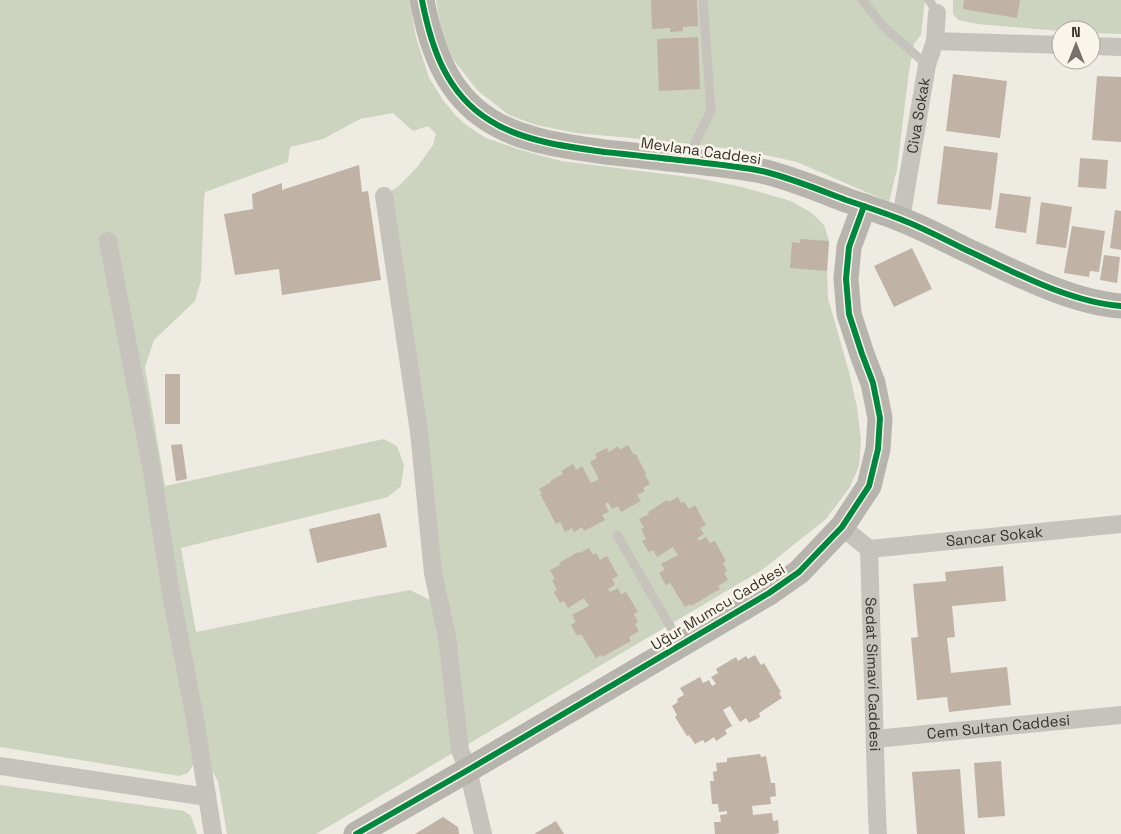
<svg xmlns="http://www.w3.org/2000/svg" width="1121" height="834" viewBox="0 0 1121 834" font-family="'Space Grotesk',sans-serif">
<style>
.green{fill:#ccd3be;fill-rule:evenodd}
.building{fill:#c0b2a5}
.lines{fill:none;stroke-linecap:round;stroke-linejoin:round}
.lane{stroke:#c6c2bc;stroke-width:9}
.street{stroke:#c6c2bc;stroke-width:18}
.secondary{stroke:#b7b3ad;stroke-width:25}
.cycleway-casing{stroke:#f9f5eb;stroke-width:9}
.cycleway{stroke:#00873e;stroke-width:6}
.labels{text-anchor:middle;stroke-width:5;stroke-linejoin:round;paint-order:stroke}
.street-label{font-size:15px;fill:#37302a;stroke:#f9f5eb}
</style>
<rect width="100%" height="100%" fill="#eeebe3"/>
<g class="green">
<path d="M0,0h409l7,37 13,41 14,22 13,16 10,9 20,13 35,12 40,11 136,17 45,9 49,14 21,12 12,12 5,16 -2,30 1,27 21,74 8,35 4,33 -2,26 -9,21 -24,32 -64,51 -446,264h-89l-9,-53 -17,-28 -13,20 -9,3 -179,-29zM393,113l20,18 15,-5 8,8 -3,11 -15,21 -18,19 -16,11 56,409 -30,-15 -60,11 -154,31 -15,-84 207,-51 13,-11 3,-21 -7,-19 -13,-7 -219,47 -20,-119 9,-27 41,-39 6,-21 3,-80 1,-8 83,-30 2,-15 33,-8 37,-20z"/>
<path d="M436,0h489l-4,35 -7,9 -5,27 -12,98 -8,33 -92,-40 -49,-11 -74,-9 -98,-9 -40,-8 -27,-10 -31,-24 -29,-37 -8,-26z"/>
<path d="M953,0h168v34l-30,-1v-3h-30v1l-84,-7 -19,-4 -5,-6z"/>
<path d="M0,785l184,26 7,5 6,18h-197z"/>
</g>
<g class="building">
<path d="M651,0h46l1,26 -15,1v4l-13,1v-4l-18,1z"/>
<path d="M964,0h56l-3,18 -54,-9z"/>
<path d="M698,37l2,52 -41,2 -2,-52z"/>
<path d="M953,74l54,7 -7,57 -54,-7z"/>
<path d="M1097,76l24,1v65l-29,-2z"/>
<path d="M944,146l54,7 -7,57 -54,-6z"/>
<path d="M1080,158l28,2 -2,29 -28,-2z"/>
<path d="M359,165l3,27 6,-1 13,89 -99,15 -3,-26 -44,6 -11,-61 29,-5 -1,-15 30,-11v7z"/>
<path d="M1000,193l31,4 -5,36 -31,-5z"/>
<path d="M1041,202l31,5 -6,41 -30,-4z"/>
<path d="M1115,210l6,1v39l-11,-2z"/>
<path d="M1072,226l33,5 -6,41 -9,-1 -1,6 -25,-4z"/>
<path d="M800,239l29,2 -2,30 -37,-3 2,-26 8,1z"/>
<path d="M912,248l20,41 -38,18 -20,-41z"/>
<path d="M1104,255l16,2 -3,26 -17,-3z"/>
<rect x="165" y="374" width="15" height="50"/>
<path d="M182,444l5,35 -11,2 -5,-36z"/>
<path d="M628,445l6,10 2,-1 10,20 -1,1 5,9 -7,4 2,3 -8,4 4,6 -20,11 -3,-6 -6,3 -4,-7 -3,2 4,8 -7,3 3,5 -21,11 -2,-4 -8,5 -2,-4 -7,4 -5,-10 -4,2 -16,-30 2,-1 -3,-4 12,-7 -1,-1 13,-7 -2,-3 12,-7 3,6 6,-4 9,17 8,-4 -9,-17 7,-4 -2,-4 12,-6 2,4 9,-6 2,4z"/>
<path d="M678,497l3,6 3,-1 5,7 6,-4 11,20 -6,3 4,6 -7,4 2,3 7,-4 4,6 5,-2 11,20 -3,2 4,8 -3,2 4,7 -10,6 2,3 -29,17 -1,-2 -5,3 -15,-24 -4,2 -7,-12 6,-3 -4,-6 17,-9 -5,-8 -16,10 -4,-7 -4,2 -7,-11 4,-2 -5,-10 3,-1 -5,-9 10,-5 -1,-2 19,-12 2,2z"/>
<path d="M380,513l7,34 -70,16 -8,-34z"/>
<path d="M589,548l4,7 3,-2 4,7 7,-4 11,20 -6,3 3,6 -7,4 2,3 8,-4 3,6 5,-2 12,20 -4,2 4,8 -3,2 4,7 -10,6 2,4 -29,16 -1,-2 -5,3 -15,-24 -4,2 -6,-11 5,-3 -4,-7 17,-9 -5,-8 -16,10 -4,-7 -4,2 -6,-11 3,-2 -5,-10 3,-1 -5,-9 10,-5 -1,-2 19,-11 2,1z"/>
<path d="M1003,566l3,35 -54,5 3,31 -8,1 4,35 56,-6 4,38 -62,7 -2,-15 -30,3 -6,-62 7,-1 -5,-53 33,-3 -1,-9z"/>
<path d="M755,655l6,10 3,-2 17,29 -2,1 3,5 -23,15 1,4 -11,6 -3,-5 -6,4 -10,-16 -7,4 9,16 -7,4 2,4 -11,7 -2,-4 -9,6 -2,-3 -8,4 -6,-9 -2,1 -12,-19 2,-2 -5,-9 6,-4 -1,-3 7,-4 -4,-7 20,-11 3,6 6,-3 3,6 4,-2 -5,-7 7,-4 -2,-4 20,-12 2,4 8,-5 2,3z"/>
<path d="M760,754l1,3 5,-1 5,27h4l1,13 -6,1 1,7 -19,2 1,9 19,-2 1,8 5,-1 1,13 -4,1h-60l-1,-12h7l-1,-7 7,-1v-3l-8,1 -1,-8h-6l-2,-23h4l-1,-9 4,-1 -1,-8 11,-1v-4z"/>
<path d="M1001,761l4,55 -27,2 -4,-55z"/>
<path d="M960,769l5,65h-48l-5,-62z"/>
<path d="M443,817l15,10 1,7h-44z"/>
<path d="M556,821l8,13h-30z"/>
</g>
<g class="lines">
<g class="lane">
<path d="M862,0l21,26 44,39"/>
<path d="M929,0l8,13"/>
<path d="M687,159l24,-48 -8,-111"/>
<path d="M617,535l63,108"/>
</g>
<g class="street">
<path d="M935,41l126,4"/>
<path d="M1091,46l30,1"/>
<path d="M384,196l35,236 14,141 14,64 13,113 8,20 15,64"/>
<path id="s1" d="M901,219l26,-154 8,-24 2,-28"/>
<path d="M108,241l44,230 19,123 24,125 18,115"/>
<path id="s2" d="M842,527l27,22 8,266 1,19"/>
<path id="s3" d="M869,549l252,-25"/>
<path id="s4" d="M875,739l246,-24"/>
<path d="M0,766l207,31"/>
</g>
<g class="secondary">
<path d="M422,0c9,47 24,93 67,120 32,21 79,27 116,32 31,3 62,7 93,10 23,3 46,5 68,10 27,7 54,18 80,28 18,6 36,12 54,19 21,8 42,19 62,29 48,22 106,54 159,58"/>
<path d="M356,834l112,-64 301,-177 30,-21 43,-45 27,-41 9,-37 2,-31 -7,-35 -11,-29 -13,-40 -3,-35 3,-32 15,-41"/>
</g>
<defs>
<g id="cycleway">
<path d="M422,0c9,47 24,93 67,120 32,21 79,27 116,32 31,3 62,7 93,10 23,3 46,5 68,10 27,7 54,18 80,28 18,6 36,12 54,19 21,8 42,19 62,29 48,22 106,54 159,58"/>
<path d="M356,834l112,-64 301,-177 30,-21 43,-45 27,-41 9,-37 2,-31 -7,-35 -11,-29 -13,-40 -3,-35 3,-32 15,-41"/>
</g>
</defs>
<use href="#cycleway" class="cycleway-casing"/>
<use href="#cycleway" class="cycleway"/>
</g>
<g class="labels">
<g class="street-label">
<text dy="5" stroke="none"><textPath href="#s1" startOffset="105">Civa Sokak</textPath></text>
<text transform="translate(701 151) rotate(8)" y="5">Mevlana Caddesi</text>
<text dy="5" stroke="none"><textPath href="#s3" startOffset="126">Sancar Sokak</textPath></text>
<text transform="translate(718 607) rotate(-31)" y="5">Uğur Mumcu Caddesi</text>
<text dy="5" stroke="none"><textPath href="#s2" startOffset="160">Sedat Simavi Caddesi</textPath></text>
<text dy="5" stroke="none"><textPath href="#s4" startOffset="124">Cem Sultan Caddesi</textPath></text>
</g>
</g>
<g transform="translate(1076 45)"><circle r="24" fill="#f9f5eb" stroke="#aba69e"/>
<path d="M0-4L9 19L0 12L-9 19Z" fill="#77716b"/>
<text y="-8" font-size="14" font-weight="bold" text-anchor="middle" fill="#37302a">N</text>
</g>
</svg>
